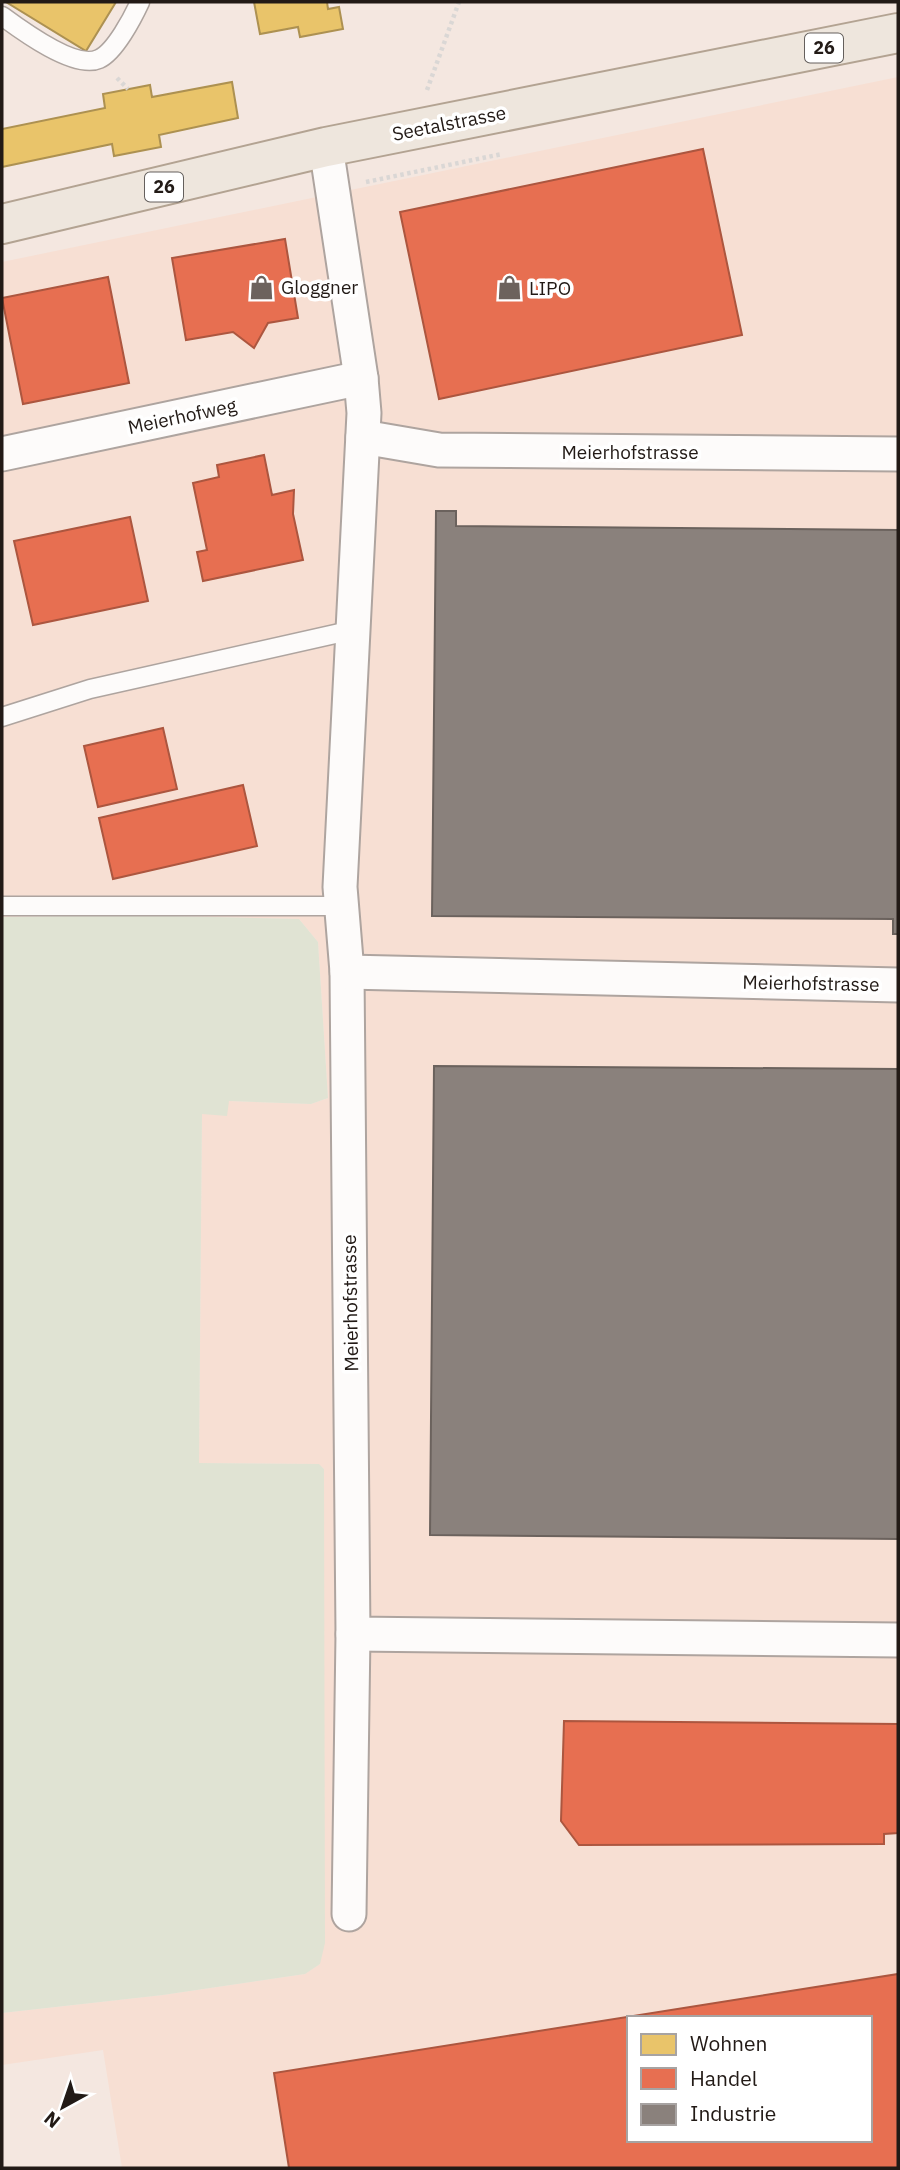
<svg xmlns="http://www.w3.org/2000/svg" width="900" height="2170" viewBox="0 0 900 2170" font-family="'IBM Plex Sans',sans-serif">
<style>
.built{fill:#f7dfd3;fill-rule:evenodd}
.green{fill:#e0e3d3}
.homes{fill:#e9c46a;stroke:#ad9151;stroke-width:2}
.shops{fill:#e76f51;stroke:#ac563f;stroke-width:2;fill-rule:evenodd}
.industry{fill:#8a817c;stroke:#6b625d;stroke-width:2}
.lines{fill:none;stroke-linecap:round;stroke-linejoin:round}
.service-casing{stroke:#aea49f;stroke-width:21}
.minor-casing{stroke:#aea49f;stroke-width:37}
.primary-casing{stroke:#b3a392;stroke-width:42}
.path{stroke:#dad7d5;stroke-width:4.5;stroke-dasharray:3.5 3.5;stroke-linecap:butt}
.service{stroke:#fdfbfa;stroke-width:18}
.minor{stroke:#fdfbfa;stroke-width:33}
.primary{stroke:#eee6dd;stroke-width:38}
.labels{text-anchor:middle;stroke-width:7;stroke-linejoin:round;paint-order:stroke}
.shield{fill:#fff;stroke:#645f5c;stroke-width:2}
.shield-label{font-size:18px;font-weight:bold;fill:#221a16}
.street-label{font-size:19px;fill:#221a16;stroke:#fff}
.poi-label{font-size:19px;fill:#221a16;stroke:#fff;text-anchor:start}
</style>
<rect width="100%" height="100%" fill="#f4e7e0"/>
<path class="built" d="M898,77v2091h-776l-19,-118 -101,15v-52l161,-18 142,-21 15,-10 4,-495 -6,-5 -119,-1 3,-349 26,-13 83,3 17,-6 -10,-156 -19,-23 -168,-4 -129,2v-655zM629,2018h241v122h-241z"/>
<path class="green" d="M131,915l168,4 19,23 10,156 -17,6 -82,-3 -2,15 -25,-2 -3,349 120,1 5,5 1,474 -5,21 -15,10 -142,21 -161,18v-1096z"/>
<g class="homes">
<path d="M6,2h110l-30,49z"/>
<path d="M254,2h73l1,7 11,-2 4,22 -43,8 -2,-10 -38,7z"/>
<path d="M232,82l6,36 -79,17 2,12 -47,9 -2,-12 -110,23v-38l103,-21 -2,-14 47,-9 2,12z"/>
</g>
<g class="shops">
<path d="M703,149l39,186 -303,64 -39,-187z"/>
<path d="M285,239l13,79 -30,5 -14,25 -21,-16 -47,8 -14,-82z"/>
<path d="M108,277l21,106 -106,21 -21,-106z"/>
<path d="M264,455l8,40 22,-5 -1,24 10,46 -100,21 -6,-29 10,-2 -14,-67 26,-6 -2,-12z"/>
<path d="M130,517l18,84 -115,24 -19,-84z"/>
<path d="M163,728l14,61 -79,18 -14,-61z"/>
<path d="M243,785l14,61 -144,33 -14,-61z"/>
<path d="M564,1721l334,3v109l-14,1v10l-305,1 -18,-24z"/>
<path d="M898,1974v194h-609l-15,-95zM629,2018h241v122h-241z"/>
</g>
<g class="industry">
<path d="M436,511h20v15l442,4v404h-5v-15l-461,-3z"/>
<path d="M434,1066l464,3v470l-468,-4z"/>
</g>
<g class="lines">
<defs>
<g id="service">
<path d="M2,16c19,14 73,54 97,43 16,-7 34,-42 41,-57"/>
<path d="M2,717l88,-28 263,-59"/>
<path d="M2,906h340"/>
</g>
<g id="minor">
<path d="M326,147l35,231 3,35 -24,474 7,85 6,662 545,6"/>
<path d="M363,437l76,13 459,4"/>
<path d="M2,454l359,-76"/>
<path d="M347,972l551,13"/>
<path d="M349,1914l4,-280"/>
</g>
<path id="primary" d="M2,224l324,-77 572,-114"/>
</defs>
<use href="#service" class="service-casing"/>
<use href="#minor" class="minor-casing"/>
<use href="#primary" class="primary-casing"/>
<g class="path">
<path d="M117,78l11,11"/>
<path d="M427,90l32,-88"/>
<path d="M366,182l136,-28"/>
</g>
<use href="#service" class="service"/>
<use href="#minor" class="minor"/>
<use href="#primary" class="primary"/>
</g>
<defs>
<symbol id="shop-bare" viewBox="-9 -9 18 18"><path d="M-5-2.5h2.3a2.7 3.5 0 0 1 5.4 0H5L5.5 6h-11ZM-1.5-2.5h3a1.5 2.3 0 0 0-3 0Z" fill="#6c625d" stroke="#fff" stroke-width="2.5" paint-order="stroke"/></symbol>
</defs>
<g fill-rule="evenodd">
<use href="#shop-bare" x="244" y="270" width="35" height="35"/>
<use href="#shop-bare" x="492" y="270" width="35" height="35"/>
</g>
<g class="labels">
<g class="shield">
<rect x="805" y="33.5" width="38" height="29" rx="5"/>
<rect x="145" y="172.5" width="38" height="29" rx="5"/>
</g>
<g class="shield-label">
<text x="824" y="54">26</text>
<text x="164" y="193">26</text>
</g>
<g class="street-label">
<text transform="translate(449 123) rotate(-11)" y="7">Seetalstrasse</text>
<text transform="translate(182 416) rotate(-12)" y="7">Meierhofweg</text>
<text x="630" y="459">Meierhofstrasse</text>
<text transform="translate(811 983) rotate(1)" y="7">Meierhofstrasse</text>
<text transform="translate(350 1303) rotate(-91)" y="7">Meierhofstrasse</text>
</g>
<g class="poi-label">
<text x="281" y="294">Gloggner</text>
<text x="529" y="295">LIPO</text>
</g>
</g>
<rect width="900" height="2170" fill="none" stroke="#221a16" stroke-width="7"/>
<rect x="627" y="2016" width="245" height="126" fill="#ffffff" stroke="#a7a3a2" stroke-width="2"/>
<rect x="641" y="2034" width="35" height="21" fill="#e9c46a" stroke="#a7a3a2" stroke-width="2"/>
<text x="690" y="2051" font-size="21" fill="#221a16">Wohnen</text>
<rect x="641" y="2068" width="35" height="21" fill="#e76f51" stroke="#a7a3a2" stroke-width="2"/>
<text x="690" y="2086" font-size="21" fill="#221a16">Handel</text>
<rect x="641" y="2104" width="35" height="21" fill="#8a817c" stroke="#a7a3a2" stroke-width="2"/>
<text x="690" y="2121" font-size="21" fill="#221a16">Industrie</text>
<g transform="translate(63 2107) rotate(220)" stroke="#ffffff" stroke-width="5" paint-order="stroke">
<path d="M0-5L12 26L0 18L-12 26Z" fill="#221a16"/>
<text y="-10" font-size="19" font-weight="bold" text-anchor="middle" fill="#221a16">N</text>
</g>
</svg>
